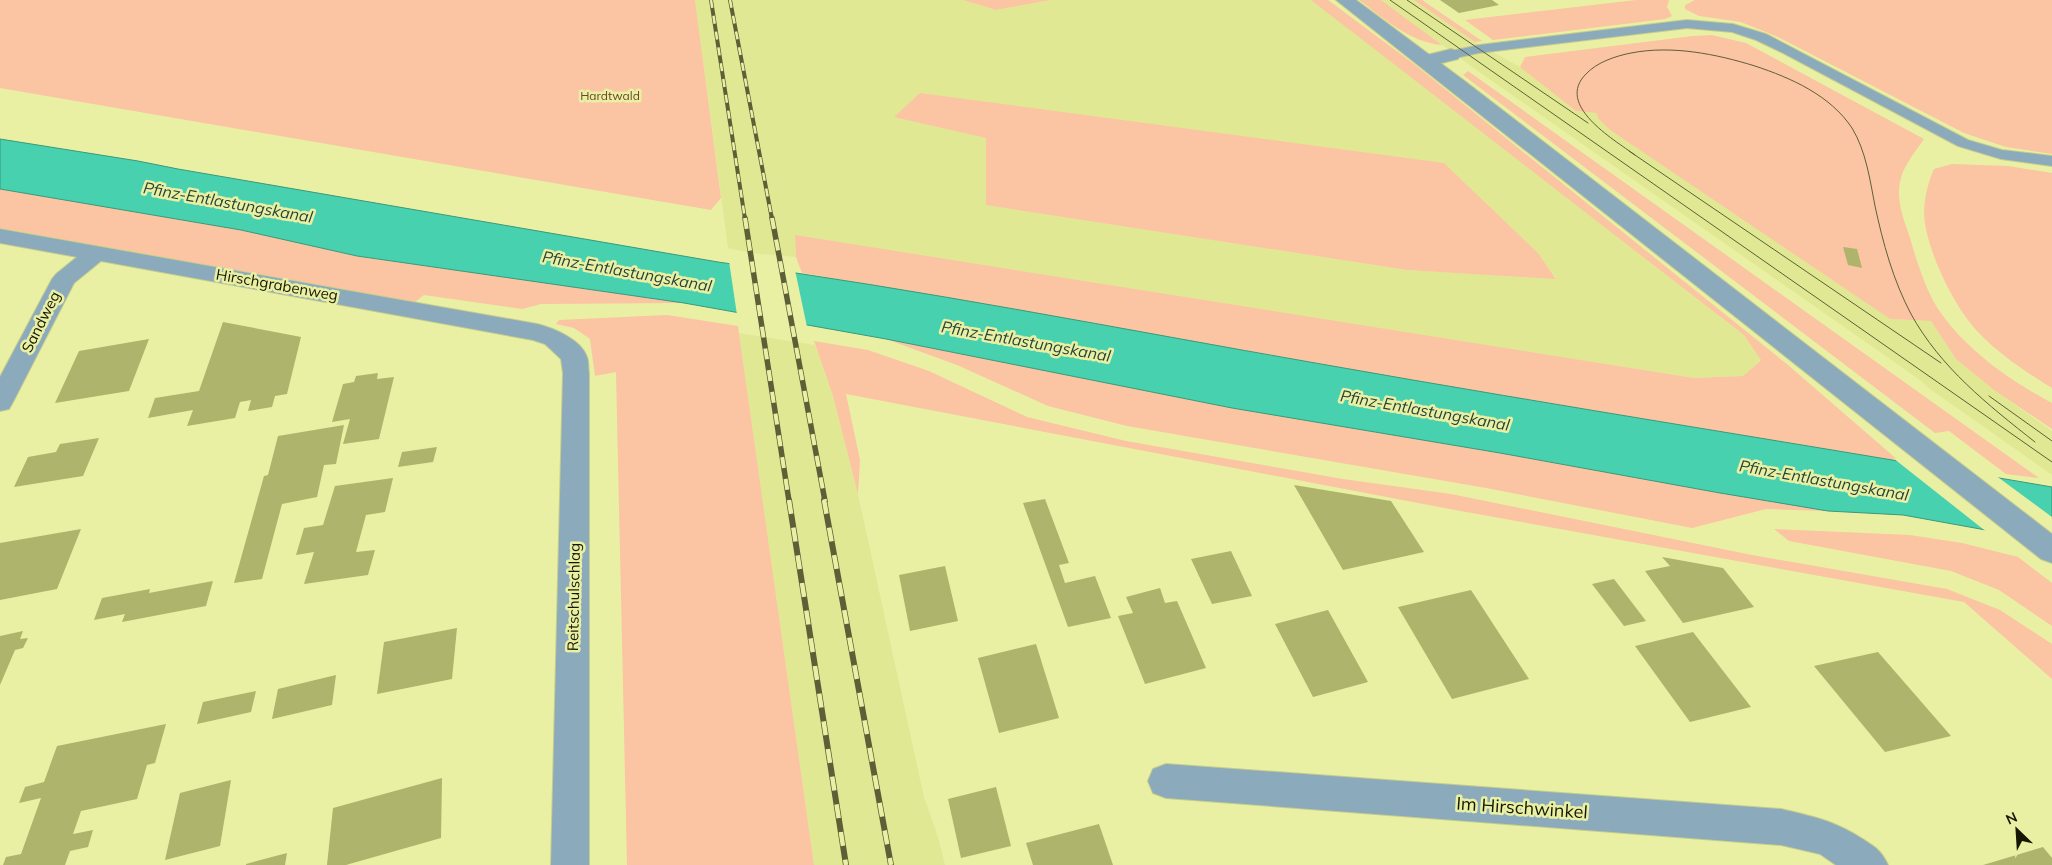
<svg xmlns="http://www.w3.org/2000/svg" width="2052" height="865" viewBox="0 0 2052 865" font-family="Mulish,sans-serif">
<style>
.built{fill:#e1e894;fill-rule:evenodd}
.green{fill:#fbc4a2}
.water{fill:#48d1ae;stroke:#39997a}
.pier{fill:#e9f0a4}
.building{fill:#aeb46b}
.lines{fill:none;stroke-linecap:round;stroke-linejoin:round}
.service-casing{stroke:#c7cd8a;stroke-width:2}
.minor-casing{stroke:#c7cd8a;stroke-width:2}
.tertiary-casing{stroke:#c7cd8a;stroke-width:2}
.service{fill:#8babbd;fill-rule:evenodd}
.minor{fill:#8babbd;fill-rule:evenodd}
.tertiary{fill:#8babbd;fill-rule:evenodd}
.tram{stroke:#5d6037;stroke-width:1}
.rail-far2-casing{stroke:#5d6037;stroke-width:4}
.rail-far1-casing{stroke:#5d6037;stroke-width:5.5}
.rail-casing{stroke:#5d6037;stroke-width:6}
.rail-far2{stroke:#e9f0a4;stroke-width:2.5;stroke-dasharray:8;stroke-linecap:butt}
.rail-far1{stroke:#e9f0a4;stroke-width:4;stroke-dasharray:11;stroke-linecap:butt}
.rail{stroke:#e9f0a4;stroke-width:4.5;stroke-dasharray:14;stroke-linecap:butt}
.labels{text-anchor:middle;stroke-width:5;stroke-linejoin:round;paint-order:stroke}
.far-park-label{font-size:12px;fill:#714426;stroke:#e9f0a4}
.street-label{font-size:15px;fill:#161700;stroke:#e9f0a4}
.water-label{font-size:16px;font-style:italic;fill:#26433a;stroke:#e9f0a4}
.near-street-label{font-size:18px;fill:#161700;stroke:#e9f0a4}
</style>
<rect width="100%" height="100%" fill="#e9f0a4"/>
<g class="built">
<path d="M695,0h268l33,10 55,-10h263l430,335 17,24 -18,17 -49,2 -899,-142 1,21 -45,-4 -23,-5zM894,116l550,47 94,90 18,25 -149,-8 -420,-65v-67z"/>
<path d="M1381,0h33l61,42 45,25 56,44 21,2 13,17 280,189 41,2 25,38 38,31 58,41v44l-122,-86 -10,-9 -445,-311z"/>
<path d="M739,333l76,12 18,51 25,98 66,303 14,40 7,28h-131z"/>
</g>
<g class="green">
<path d="M0,0h695l26,198 -10,12 -711,-122z"/>
<path d="M963,0h88l-55,10z"/>
<path d="M1311,0h17l86,64 374,301 111,96 -418,-69 -679,-119 -6,-16 -1,-22 899,143 49,-2 18,-16 -17,-25z"/>
<path d="M1359,0h22l61,45c-33,-3 -57,-26 -83,-45z"/>
<path d="M1414,0h8l60,41 -7,1z"/>
<path d="M1636,0h33l-2,7 5,9 -7,3 -172,21 -28,-20z"/>
<path d="M1695,0h357v154l-46,-7 -42,-14 -186,-96 -37,-15 -42,-6 -14,-7v-4z"/>
<path d="M1712,35l34,8 178,96c-9,13 -21,27 -24,43 -4,18 4,39 10,56 7,24 15,50 28,71 28,41 71,71 114,94v26l-58,-39 -38,-31 -25,-38 -41,-2 -280,-189 -12,-12 -1,-5 -21,-2 -56,-44 5,-10 168,-21z"/>
<path d="M1468,71l571,407 -33,-4 -57,-43 -14,2 -472,-358z"/>
<path d="M920,93l524,70 94,90 18,26 -149,-9 -421,-65v-67l-92,-21z"/>
<path d="M1952,164l56,2 44,7v215c-26,-16 -52,-33 -73,-55 -24,-25 -48,-74 -54,-109 -3,-18 2,-39 9,-55z"/>
<path d="M0,189l241,41 116,26 327,47 -143,1 -19,5 -98,-14 -9,7 -415,-74z"/>
<path d="M667,315l71,11 76,539h-187l-11,-493 -21,4 -5,-37 -16,-11 -18,-4 3,-4z"/>
<path d="M886,339l346,69 268,45 328,58 -62,-2 -74,19 -206,-40 -359,-62 -79,-20 -91,-41z"/>
<path d="M814,341l54,9 61,21 98,46 99,24 217,38 108,15 301,61 195,34 53,21 52,34v35l-88,-77 -509,-92 -609,-116 14,66 -2,34 -25,-98z"/>
<path d="M1774,529l136,6 52,8 56,14 34,26v43l-53,-36 -48,-19 -162,-30z"/>
</g>
<path class="water" d="M0,139l138,22 40,8 540,93c202,27 402,67 603,102 243,43 487,81 731,123v55l-149,-27 -75,-4 -108,-18 -220,-40 -268,-45 -346,-69 -202,-36 -327,-47 -116,-26 -241,-41z"/>
<g class="pier">
<path d="M729,261l66,9 12,57 -70,-12z"/>
<path d="M1893,458l102,17 57,42v27l-64,-11z"/>
</g>
<g class="building">
<path d="M1440,0h52l7,5 -40,8z"/>
<path d="M1843,247l14,2 5,19 -14,-3z"/>
<path d="M223,322l78,15 -14,57 -12,2 -3,11 -24,4 3,-11 -11,2 -5,16 -48,8 6,-16 -45,8 7,-20 44,-7z"/>
<path d="M149,339l-20,52 -74,12 24,-52z"/>
<path d="M378,373l-1,6 17,-2 -15,62 -36,5 7,-25 -18,3 11,-38 11,-2 2,-6z"/>
<path d="M344,425l-8,39 -12,1 -7,32 -35,7 -20,75 -28,4 30,-107 4,-1 10,-39z"/>
<path d="M99,438l-16,38 -69,11 14,-30 28,-5 4,-8z"/>
<path d="M437,447l-4,15 -35,5 4,-15z"/>
<path d="M393,478l-8,34 -19,3 -10,37 19,-2 -7,25 -64,9 10,-32 -18,3 8,-27 19,-3 12,-39z"/>
<path d="M1294,485l97,16 33,51 -81,18z"/>
<path d="M1045,499l24,64 -10,2 6,18 30,-7 16,42 -43,9 -45,-124z"/>
<path d="M81,529l-24,60 -57,11v-57z"/>
<path d="M1231,551l21,45 -40,8 -21,-45z"/>
<path d="M1662,557l61,11 31,39 -71,16 -38,-52 25,-5z"/>
<path d="M945,566l13,55 -48,10 -11,-56z"/>
<path d="M1614,579l32,42 -22,5 -32,-42z"/>
<path d="M213,581l-7,25 -84,16 3,-8 -31,6 8,-22 48,-9 -1,4z"/>
<path d="M1160,588l5,15 12,-2 29,67 -61,16 -27,-68 15,-3 -7,-16z"/>
<path d="M1471,590l58,89 -77,20 -54,-92z"/>
<path d="M1328,610l40,72 -55,15 -38,-73z"/>
<path d="M457,628l-5,51 -75,15 7,-52z"/>
<path d="M23,631l-3,8 8,-1 -5,10 -8,2 -15,35v-49z"/>
<path d="M1693,632l58,75 -61,15 -55,-76z"/>
<path d="M1036,644l23,74 -60,15 -21,-75z"/>
<path d="M1878,652l73,84 -66,16 -71,-86z"/>
<path d="M336,675l-4,30 -60,14 6,-30z"/>
<path d="M256,691l-5,21 -54,12 6,-22z"/>
<path d="M166,724l-11,39 -8,2 -10,34 -56,12 -8,23 20,-4 -5,17 -18,4 -5,14h-62l3,-8 15,-3 20,-56 -22,5 6,-16 19,-5 13,-36z"/>
<path d="M442,778l-1,60 -95,27h-19l6,-57z"/>
<path d="M231,780l-11,66 -55,14 15,-67z"/>
<path d="M996,787l15,59 -50,12 -13,-59z"/>
<path d="M1099,824l14,41h-80l-7,-22z"/>
<path d="M2043,847l9,11v7h-69z"/>
<path d="M287,853l-2,12h-39v-1z"/>
</g>
<g class="lines">
<defs>
<path id="service" d="M1687,20l46,4 33,10 202,106 34,10 50,6v10l-51,-7 -43,-13 -173,-92 -29,-14 -24,-8 -45,-4 -208,25 -28,6 -7,-4 2,-3 33,-7z"/>
<g id="minor">
<path d="M1451,49l7,2 2,4 -2,4 -32,8 -7,-2 -2,-4 2,-4z"/>
<path d="M0,229l537,95c16,4 44,15 50,33 2,5 1,11 2,16v492h-38l12,-492 -2,-14 -16,-15 -12,-4 -432,-79 -27,22 -61,119 -4,7 -9,2v-34l52,-98 4,-5 21,-17 -77,-14z"/>
<path d="M1166,764l615,45c33,8 51,11 80,29 14,9 20,12 27,27h-52l-16,-11 -39,-9 -615,-47 -13,-5 -5,-12 5,-12z"/>
</g>
<path id="tertiary" d="M1336,0h20l110,82 586,452v29l-11,-4z"/>
</defs>
<use href="#service" class="service-casing"/>
<use href="#minor" class="minor-casing"/>
<use href="#tertiary" class="tertiary-casing"/>
<use href="#service" class="service"/>
<use href="#minor" class="minor"/>
<use href="#tertiary" class="tertiary"/>
<g class="tram">
<path d="M1390,0l662,462"/>
<path d="M1407,0l181,123"/>
<path d="M1629,151l312,212"/>
<path d="M1635,155c-22,-16 -80,-50 -49,-81 11,-12 30,-18 45,-21 41,-8 85,1 124,13 36,12 75,29 97,62 14,23 18,52 23,78 8,37 18,74 36,108 29,53 77,91 124,128"/>
<path d="M1989,396l63,45"/>
</g>
<defs>
<g id="rail-far2">
<path d="M711,0l34,219"/>
<path d="M730,0l42,219"/>
</g>
<g id="rail-far1">
<path d="M745,218l44,283"/>
<path d="M772,218l53,283"/>
</g>
<g id="rail">
<path d="M789,500l57,365"/>
<path d="M824,500l67,365"/>
</g>
</defs>
<use href="#rail-far2" class="rail-far2-casing"/>
<use href="#rail-far1" class="rail-far1-casing"/>
<use href="#rail" class="rail-casing"/>
<use href="#rail-far2" class="rail-far2"/>
<use href="#rail-far1" class="rail-far1"/>
<use href="#rail" class="rail"/>
</g>
<g class="labels">
<g class="far-park-label">
<text x="610" y="100">Hardtwald</text>
</g>
<g class="street-label">
<text transform="translate(277 285) rotate(10)" y="5">Hirschgrabenweg</text>
<text transform="translate(41 322) rotate(-63)" y="5">Sandweg</text>
<text transform="translate(574 597) rotate(-89)" y="5">Reitschulschlag</text>
</g>
<g class="water-label">
<text transform="translate(228 202) rotate(10)" y="6">Pfinz-Entlastungskanal</text>
<text transform="translate(627 271) rotate(10)" y="6">Pfinz-Entlastungskanal</text>
<text transform="translate(1026 341) rotate(10)" y="6">Pfinz-Entlastungskanal</text>
<text transform="translate(1425 410) rotate(10)" y="6">Pfinz-Entlastungskanal</text>
<text transform="translate(1824 480) rotate(10)" y="6">Pfinz-Entlastungskanal</text>
</g>
<g class="near-street-label">
<text transform="translate(1522 808) rotate(4)" y="6">Im Hirschwinkel</text>
</g>
</g>
<g transform="translate(2017 830) rotate(335)" stroke="#e9f0a4" stroke-width="4" paint-order="stroke">
<path d="M0-4L9 19L0 12L-9 19Z" fill="#161700"/>
<text y="-8" font-size="14" font-weight="bold" text-anchor="middle" fill="#161700">N</text>
</g>
</svg>
